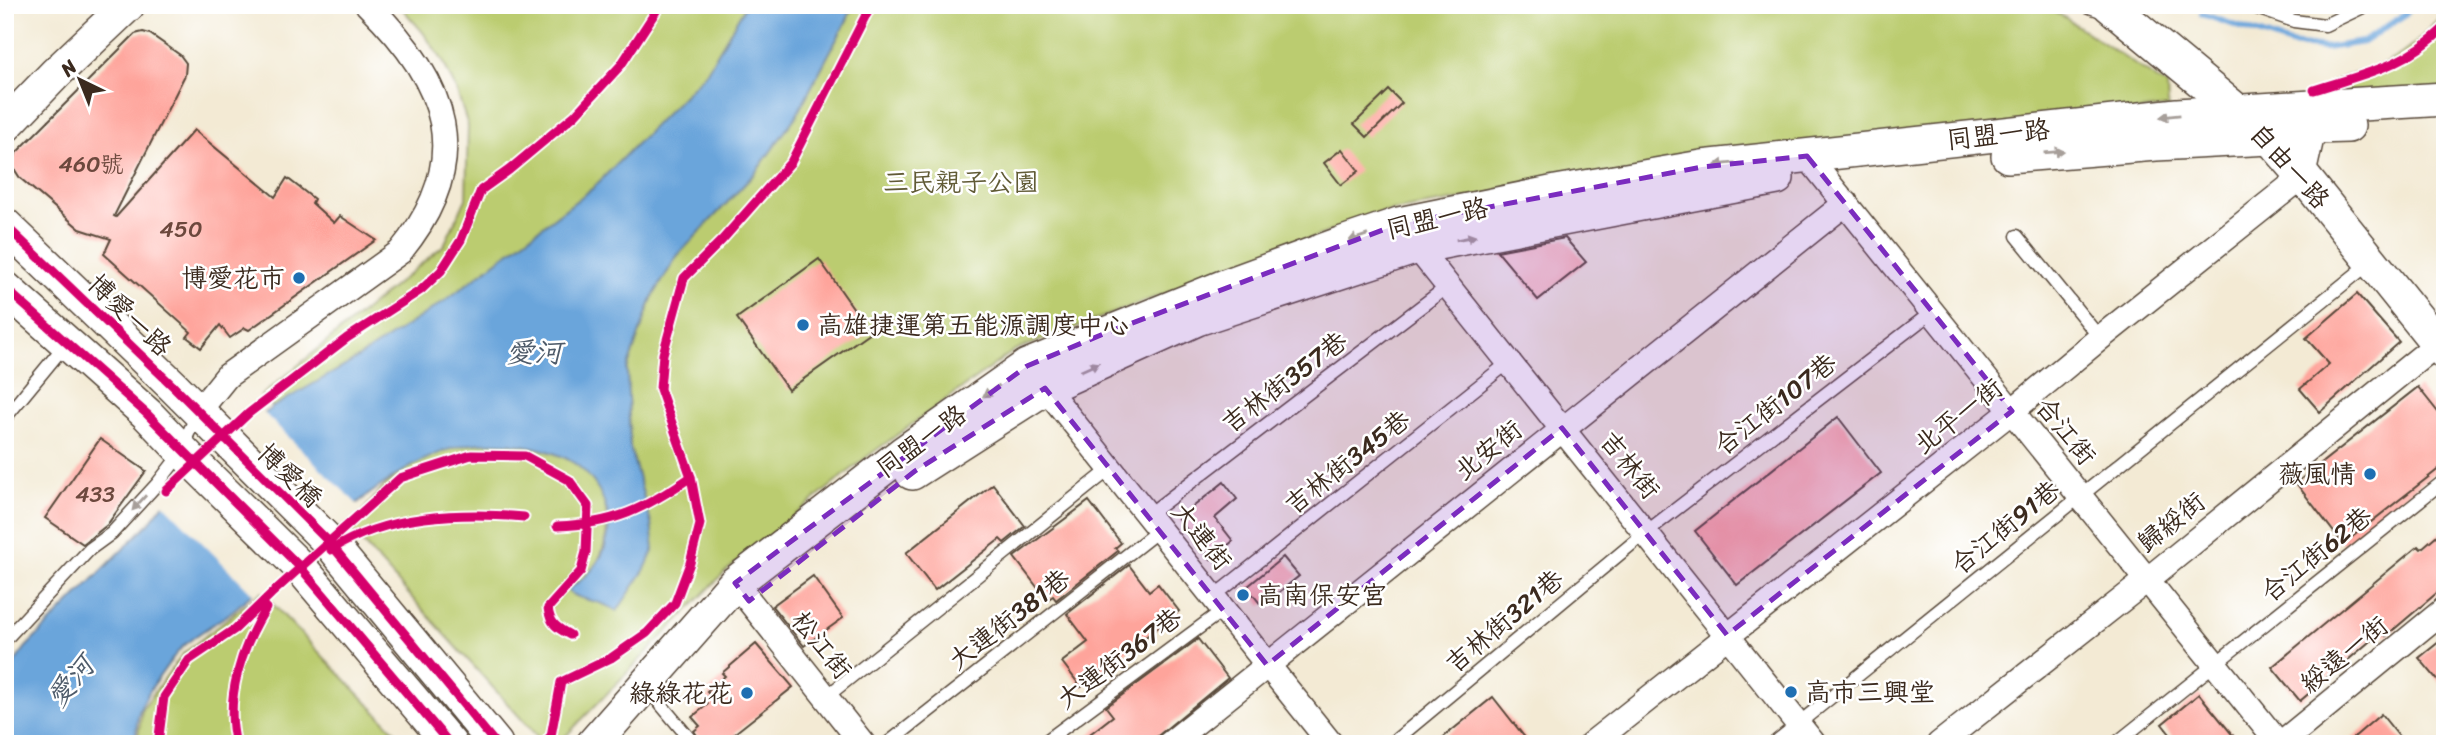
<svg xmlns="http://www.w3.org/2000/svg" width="2450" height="749" viewBox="0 0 2450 749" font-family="Sriracha,'LXGW WenKai TC',sans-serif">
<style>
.green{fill:#bbcc6f;stroke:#7b7b46;stroke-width:2}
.water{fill:#6aa5db;stroke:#52687c;stroke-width:2}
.pier{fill:#f3ead4}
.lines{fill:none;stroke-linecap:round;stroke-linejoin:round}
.stream{stroke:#6aa5db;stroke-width:6}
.building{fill:#fea49b}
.lane-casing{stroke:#574739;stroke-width:15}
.street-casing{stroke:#574739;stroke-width:27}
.secondary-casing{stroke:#574739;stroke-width:36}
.lane{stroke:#fff;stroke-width:12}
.street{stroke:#fff;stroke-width:24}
.secondary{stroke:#fff;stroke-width:33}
.secondary-bridge-casing{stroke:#574739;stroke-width:36;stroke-linecap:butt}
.secondary-bridge{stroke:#fff;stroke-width:33}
.cycleway-casing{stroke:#fff;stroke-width:13}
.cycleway{stroke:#d6006c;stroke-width:9}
.oneway{fill:#a79f9a}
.marked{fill:#7b2cbf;fill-opacity:0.2;stroke:#7b2cbf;stroke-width:5;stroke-dasharray:14 9;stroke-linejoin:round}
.poi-dot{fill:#1f6fb2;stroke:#fff;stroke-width:2.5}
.labels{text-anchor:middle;stroke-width:5;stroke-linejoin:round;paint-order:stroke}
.number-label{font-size:23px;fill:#6c483d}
.street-label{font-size:26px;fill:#3b2a1e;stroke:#fff}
.park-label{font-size:26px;fill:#615b36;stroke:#fff}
.poi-label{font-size:26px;fill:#3b2a1e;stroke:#fff;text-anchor:end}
.water-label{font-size:28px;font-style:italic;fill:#4e5b6a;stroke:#fff}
</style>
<rect width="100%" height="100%" fill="#fff"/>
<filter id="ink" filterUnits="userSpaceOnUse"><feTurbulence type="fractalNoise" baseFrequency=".0143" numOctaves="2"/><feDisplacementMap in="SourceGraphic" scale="14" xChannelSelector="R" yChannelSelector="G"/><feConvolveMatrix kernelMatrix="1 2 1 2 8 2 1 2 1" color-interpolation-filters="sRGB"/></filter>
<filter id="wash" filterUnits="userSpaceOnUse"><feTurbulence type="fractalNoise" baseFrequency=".00686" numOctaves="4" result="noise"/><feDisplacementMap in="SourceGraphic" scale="28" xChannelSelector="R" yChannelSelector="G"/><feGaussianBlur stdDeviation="1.57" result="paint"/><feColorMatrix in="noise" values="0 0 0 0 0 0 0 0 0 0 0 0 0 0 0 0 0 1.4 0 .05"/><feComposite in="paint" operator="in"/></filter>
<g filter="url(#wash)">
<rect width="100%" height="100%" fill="#f3ead4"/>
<g class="green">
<path d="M399,5h347l-40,68 -113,115 -147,112 -96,63 -77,44 -12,-11 183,-151 22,-46 2,-73 -11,-34 -14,-31 -21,-30z"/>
<path d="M852,5h1194l121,81 1,21 -563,69 -226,37 -364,137 -147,106 -143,116 -167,172h-14l-195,-216c16,-18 31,-41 51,-55 23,-16 51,-27 79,-30 33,-4 88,8 111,32 15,16 19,40 16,60 -3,26 -17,41 -39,55 12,12 33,8 50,20l34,-87 -21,-76 -3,-78 25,-71 25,-42 78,-83 41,-57 52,-98z"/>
<path d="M2445,10v80l-125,4c17,-22 45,-19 68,-32 22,-11 42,-32 57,-52z"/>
<path d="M261,592l146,152h-270l5,-35 41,-55z"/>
</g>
<path class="water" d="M746,5h106l-4,13 -52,98 -41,57 -78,83 -25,42 -25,71 3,78 21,76 3,26 -9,20 -28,42c-18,-13 -36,-8 -50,-21 15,-10 29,-20 36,-38 16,-37 -6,-81 -42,-96 -24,-10 -53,-14 -78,-13 -81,2 -187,115 -248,166 -17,14 -46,28 -59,45 -12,16 -27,35 -35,53 -5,10 -4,26 -6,37h-130v-69l21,-28 123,-124 23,-30 77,-68 24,-18 77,-44 96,-63 147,-112 113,-115z"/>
<path class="pier" d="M262,411l97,95 -104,90 -94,-95 8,-10z"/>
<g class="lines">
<path class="stream" d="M2202,14l88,30 35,4 38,-6 41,-27 9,-10"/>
</g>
<g id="blocks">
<g class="building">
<path d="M143,32l7,2 30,21 6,8 -1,12 -71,141 2,1 78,-87 81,67 12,-19 27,21 -2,4 22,20 6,-7 36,24 -127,90 -4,-2 -15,10 -10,-13 -19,23 -14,-11 4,-5 -87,-78 7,-15 -31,-10 -60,-51 -7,-11 3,-14 119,-119z"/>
<path d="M1389,90l13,13 -35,34 -13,-13z"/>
<path d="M1342,149l17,22 -18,14 -17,-22z"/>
<path d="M1565,238l21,24 -48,38 -41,-49z"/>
<path d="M819,259l51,73 -82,58 -51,-72z"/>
<path d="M2357,294l42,48 -79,70 -20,-23 29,-25 -23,-26z"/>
<path d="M2418,387l27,34v43l-102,80 -47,-61z"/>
<path d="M1838,417l43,56 -144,112 -42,-54z"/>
<path d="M100,439l46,32 -39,54 -24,19 -38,-26z"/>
<path d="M1224,482l13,17 -22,19 18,23 -22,18 -33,-40z"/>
<path d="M993,484l32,42 -21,17 -4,-4 -65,51 -29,-37z"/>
<path d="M1089,501l32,42 -6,5 3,3 -62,49 -3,-4 -6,4 -33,-43z"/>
<path d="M2445,528v58l-59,50 -4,-5 -82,70 -28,-34 146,-121 3,3z"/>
<path d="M1283,557l16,19 -37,30 -15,-19z"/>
<path d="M1129,565l20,26 9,-7 21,27 -98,76 -19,-25 26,-20 -21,-28z"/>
<path d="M813,576l30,42 -39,28 -32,-40z"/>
<path d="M2445,637v52l-26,-31z"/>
<path d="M1198,639l30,39 -80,66h-71l36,-28 -7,-9z"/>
<path d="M756,644l37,43 -58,46 3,3 -9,8h-26l-9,-13 6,-5 -8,-9 16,-13 -3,-4 5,-5 -3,-3 18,-16 -3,-3z"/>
<path d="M2199,694l41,50h-62l-16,-20z"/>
<path d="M1493,697l37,47h-95z"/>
<path d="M2381,714l24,30h-59z"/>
</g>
</g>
</g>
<g filter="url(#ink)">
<use href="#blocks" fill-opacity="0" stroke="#574739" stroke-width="2"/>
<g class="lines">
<defs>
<g id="lane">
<path d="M2084,5l23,8"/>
<path d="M2248,5l46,16 31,4 42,-20"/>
<path d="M2017,236l83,102"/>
<path d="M5,418l60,-73"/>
<path d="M1148,515l300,-229"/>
<path d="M1213,597l296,-235"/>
<path d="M5,640l85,-91 22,-16 46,-50 17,-22 23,-48"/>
<path d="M826,697l284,-228"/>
<path d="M658,701l36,43"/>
<path d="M887,744l272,-214"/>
<path d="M1042,744l181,-134"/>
<path d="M1391,744l254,-211 287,-221"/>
<path d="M1773,744l598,-482"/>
<path d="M2115,744l330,-264"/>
</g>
<g id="street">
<path d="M1807,156l472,588"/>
<path d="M1408,236l406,508"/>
<path d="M1037,377l294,367"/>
<path d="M198,412l29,-36 173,-124c76,-92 47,-170 -32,-247"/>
<path d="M735,583l128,161"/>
<path d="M1169,744l677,-541"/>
<path d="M1591,744l421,-333 88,-73 203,-162 11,-49 -2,-15"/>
<path d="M1939,744l208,-164 290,-236"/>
<path d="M2280,744l165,-135"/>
</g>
<g id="secondary">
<path d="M2109,5l161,133 33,38 142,177"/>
<path d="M5,126l51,-53 72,-68"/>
<path d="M2008,156l148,-12 114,-6 44,-11 34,-1"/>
<path d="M5,225l168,161 156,156 167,202"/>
<path d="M5,288l142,126 48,50"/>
<path d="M912,473l133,-85 152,-69 220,-72 360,-69"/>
<path d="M300,567l150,177"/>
<path d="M593,744l142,-161 168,-130 124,-87 198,-80 115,-42 59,-20 157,-32 146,-25 475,-52 268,-16"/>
</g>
</defs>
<use href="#lane" class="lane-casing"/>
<use href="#street" class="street-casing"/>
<use href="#secondary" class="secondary-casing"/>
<use href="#lane" class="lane"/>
<use href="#street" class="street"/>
<use href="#secondary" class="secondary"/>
<defs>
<path id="secondary-bridge" d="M195,464l105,103"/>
</defs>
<use href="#secondary-bridge" class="secondary-bridge-casing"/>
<use href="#secondary-bridge" class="secondary-bridge"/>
<defs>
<g id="cycleway">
<path d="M2314,90c53,-17 90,-23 131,-63"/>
<path d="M5,225l168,161 156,156 167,202"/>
<path d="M5,288l142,126 153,153 150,177"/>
<path d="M166,491l83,-78 98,-75 74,-48 20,-19 20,-31 20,-50 28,-20 66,-55 46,-50 39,-60"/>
<path d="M557,526c58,-2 87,-17 134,-49"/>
<path d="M331,550c56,-36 129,-38 193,-33"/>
<path d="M158,744l6,-47 25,-37 46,-31 36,-35 129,-116 71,-23 54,1 44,24 19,26 -2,46 -5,19 -33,37c2,16 9,20 22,27"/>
<path d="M236,744c-12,-46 6,-98 30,-136"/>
<path d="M542,744l9,-8 10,-54 50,-24 36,-25 28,-30 15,-40 10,-39 -9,-47 -31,-88 3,-35 21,-76 38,-38 69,-78 80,-157"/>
</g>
</defs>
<use href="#cycleway" class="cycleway-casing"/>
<use href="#cycleway" class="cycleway"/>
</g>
<defs><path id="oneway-solid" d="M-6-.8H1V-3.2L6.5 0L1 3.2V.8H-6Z" transform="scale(1.75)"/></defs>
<g class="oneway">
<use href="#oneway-solid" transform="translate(2170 116) rotate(174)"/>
<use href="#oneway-solid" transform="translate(2054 152) rotate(-5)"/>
<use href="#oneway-solid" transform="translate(1725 164) rotate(174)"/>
<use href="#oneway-solid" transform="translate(1358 238) rotate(161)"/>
<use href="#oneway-solid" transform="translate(1466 238) rotate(-10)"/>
<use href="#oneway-solid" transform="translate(1090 367) rotate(-24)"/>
<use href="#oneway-solid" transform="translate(991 391) rotate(145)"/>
<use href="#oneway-solid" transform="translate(139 503) rotate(132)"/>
</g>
</g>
<path class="marked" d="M1807,156l205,255 -285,224 -165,-207 -295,237 -222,-277 -130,83 -166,130 -14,-18 292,-217 81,-34 291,-108 303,-57z"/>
<g class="poi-dot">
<circle cx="299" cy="278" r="7"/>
<circle cx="803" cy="325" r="7"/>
<circle cx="2370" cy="474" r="7"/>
<circle cx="1243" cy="595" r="7"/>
<circle cx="1791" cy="692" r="7"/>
<circle cx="747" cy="693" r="7"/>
</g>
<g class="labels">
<g class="number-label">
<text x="91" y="172">460號</text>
<text x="181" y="237">450</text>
<text x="95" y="502">433</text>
</g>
<g class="street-label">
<text transform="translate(1998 134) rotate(-6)" y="9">同盟一路</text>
<text transform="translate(2290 166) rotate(48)" y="9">自由一路</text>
<text transform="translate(1437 218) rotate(-13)" y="9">同盟一路</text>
<text transform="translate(130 315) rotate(44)" y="9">博愛一路</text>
<text transform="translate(1284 382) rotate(-37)" y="9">吉林街357巷</text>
<text transform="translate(1775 404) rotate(-38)" y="9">合江街107巷</text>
<text transform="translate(1958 416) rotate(-38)" y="9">北平一街</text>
<text transform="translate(2066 431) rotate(51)" y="9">合江街</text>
<text transform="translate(921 441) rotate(-36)" y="9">同盟一路</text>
<text transform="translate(1488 450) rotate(-39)" y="9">北安街</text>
<text transform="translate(1347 462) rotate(-38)" y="9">吉林街345巷</text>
<text transform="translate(1630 465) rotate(51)" y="9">吉林街</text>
<text transform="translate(290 475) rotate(44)" y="9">博愛橋</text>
<text transform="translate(2171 522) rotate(-39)" y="9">歸綏街</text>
<text transform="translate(2005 527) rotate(-39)" y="9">合江街91巷</text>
<text transform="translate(1202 536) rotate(51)" y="9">大連街</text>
<text transform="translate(2316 554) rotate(-39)" y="9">合江街62巷</text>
<text transform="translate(1009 619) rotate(-38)" y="9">大連街381巷</text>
<text transform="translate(1504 621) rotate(-40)" y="9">吉林街321巷</text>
<text transform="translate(822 645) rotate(51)" y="9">松江街</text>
<text transform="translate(2344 654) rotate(-39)" y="9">綏遠一街</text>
<text transform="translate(1119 658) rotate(-37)" y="9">大連街367巷</text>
</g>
<g class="park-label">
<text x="961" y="191">三民親子公園</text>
</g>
<g class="poi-label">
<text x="285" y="287">博愛花市</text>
<text x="817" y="334" text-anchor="start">高雄捷運第五能源調度中心</text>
<text x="2356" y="483">薇風情</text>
<text x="1257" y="604" text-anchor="start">高南保安宮</text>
<text x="1805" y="701" text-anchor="start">高市三興堂</text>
<text x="733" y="702">綠綠花花</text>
</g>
<g class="water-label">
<text x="534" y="362">愛河</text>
<text transform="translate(70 681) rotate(-50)" y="10">愛河</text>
</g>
</g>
<rect width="2450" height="749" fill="none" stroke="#fff" stroke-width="28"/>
<g transform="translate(80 80) rotate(317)" stroke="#ffffff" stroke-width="5" paint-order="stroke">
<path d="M0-5L12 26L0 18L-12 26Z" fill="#3b2a1e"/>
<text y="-10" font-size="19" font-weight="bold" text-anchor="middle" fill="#3b2a1e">N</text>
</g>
</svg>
